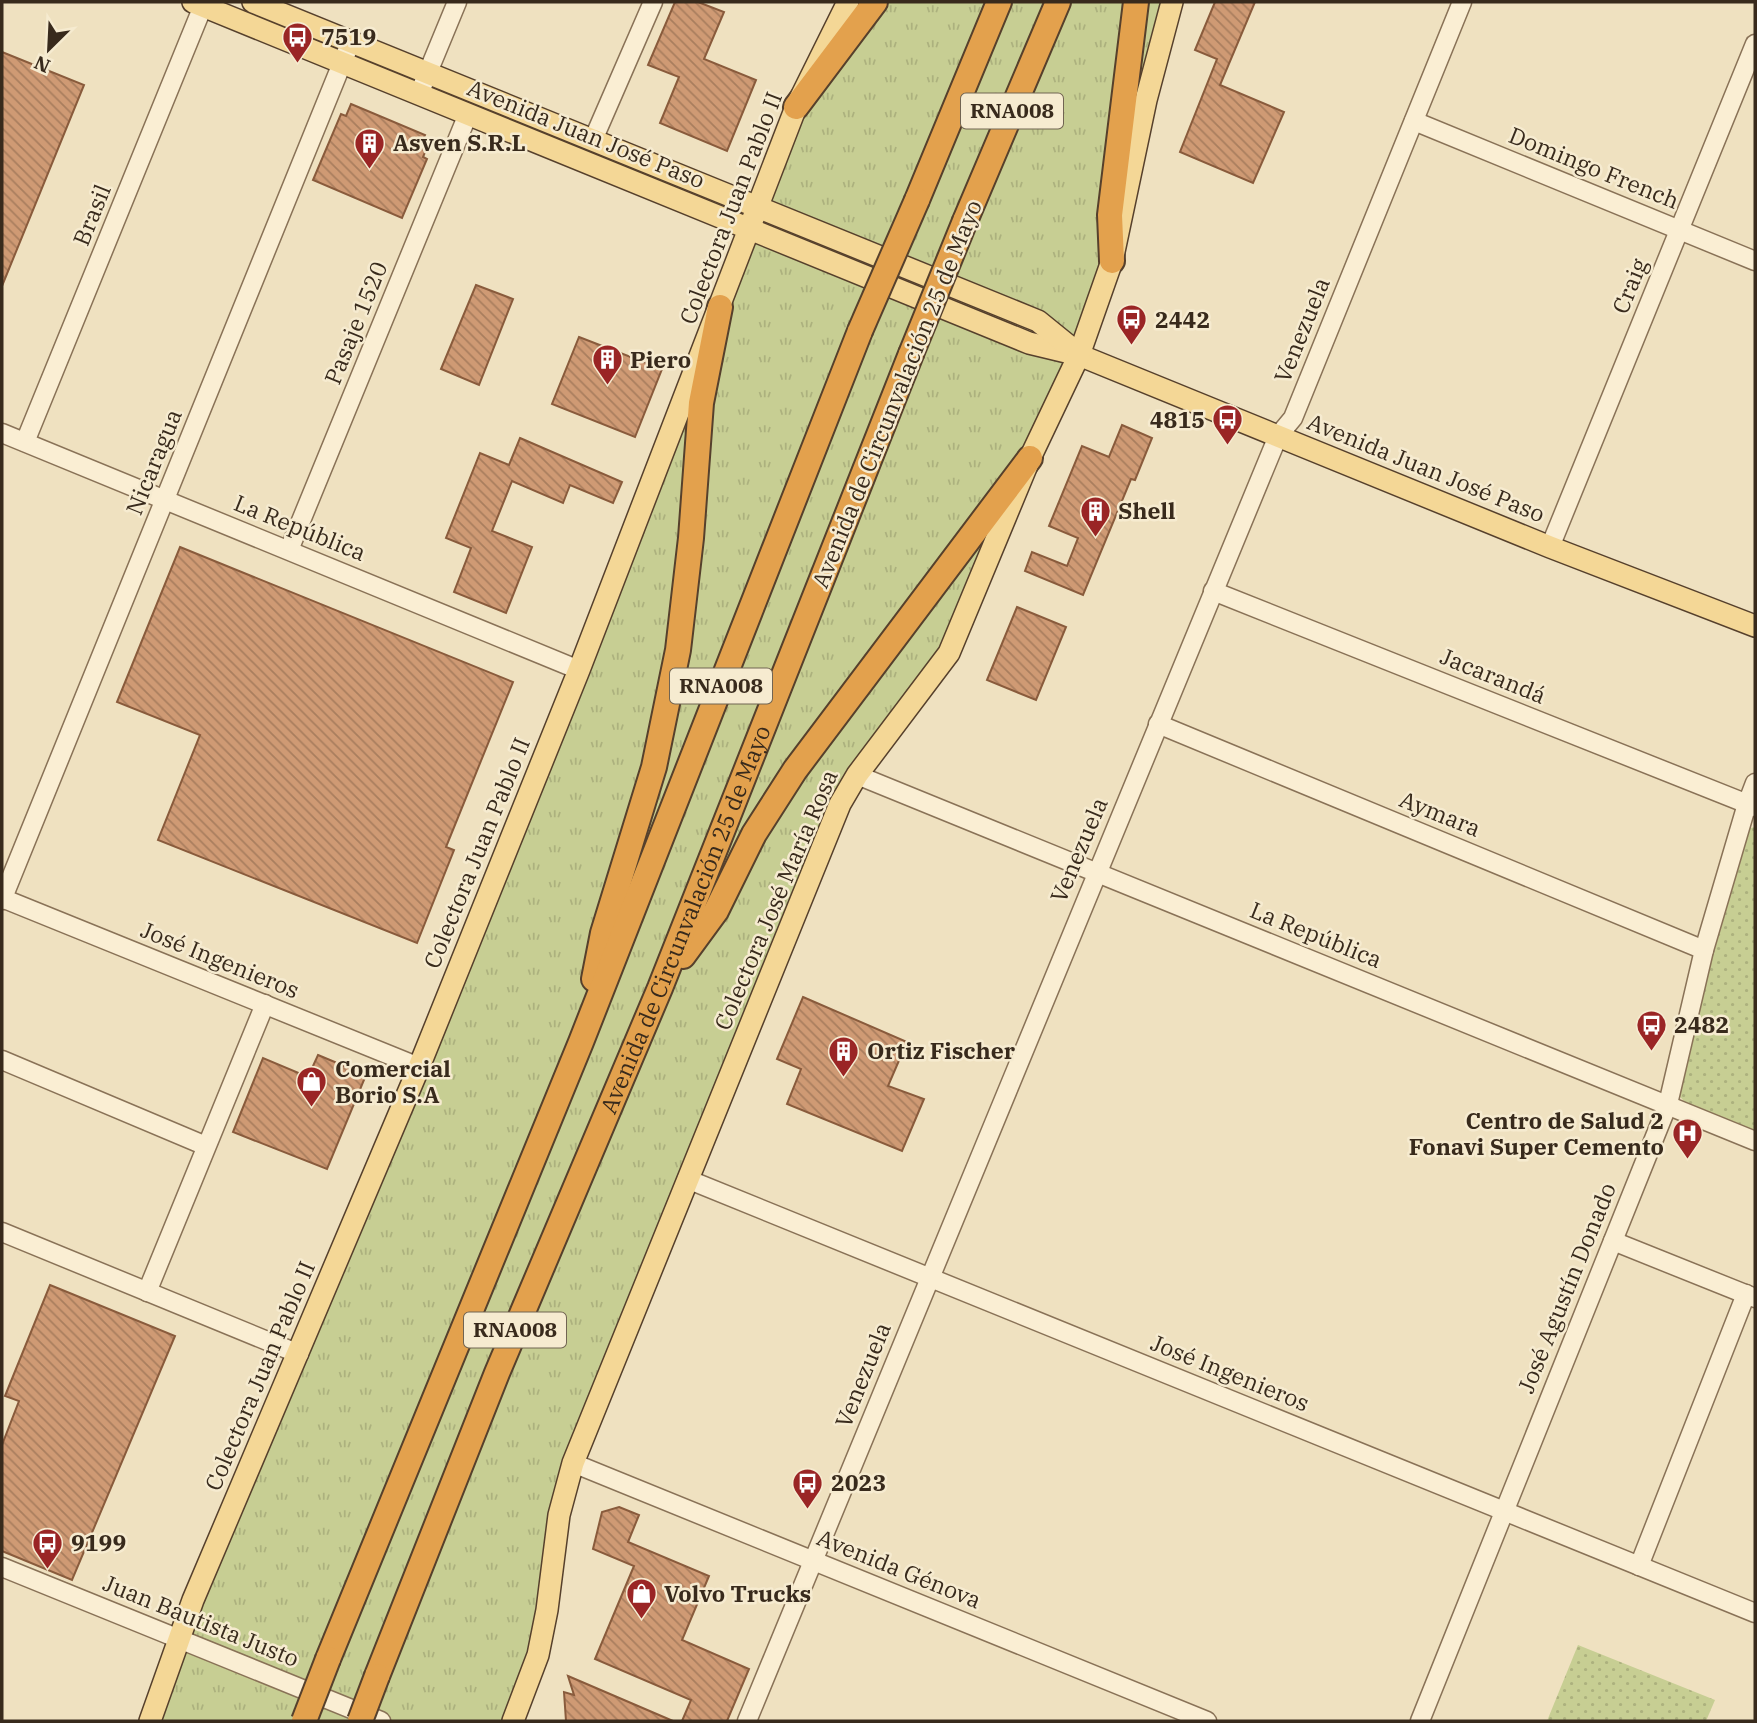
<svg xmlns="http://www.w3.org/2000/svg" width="1757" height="1723" viewBox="0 0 1757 1723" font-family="'IBM Plex Serif',serif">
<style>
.grass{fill:url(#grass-tufts)}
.park{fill:url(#park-dots)}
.building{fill:url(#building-back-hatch);stroke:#895b3c;stroke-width:2}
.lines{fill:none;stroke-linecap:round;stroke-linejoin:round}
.minor-casing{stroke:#897257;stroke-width:21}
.major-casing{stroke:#56402c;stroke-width:24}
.highway-casing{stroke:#56402c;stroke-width:28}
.minor{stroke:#faeed3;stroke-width:18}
.major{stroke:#f4d796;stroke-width:21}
.highway{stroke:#e3a14d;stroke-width:24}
.highway-bridge-casing{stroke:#56402c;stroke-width:28;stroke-linecap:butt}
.highway-bridge{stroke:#e3a14d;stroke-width:24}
.labels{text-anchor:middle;stroke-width:5;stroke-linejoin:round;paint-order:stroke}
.shield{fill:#f6ebd0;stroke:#716452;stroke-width:2}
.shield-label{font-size:21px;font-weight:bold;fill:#382a1c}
.poi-label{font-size:23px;font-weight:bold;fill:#382a1c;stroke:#f6ebd0;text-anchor:start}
.street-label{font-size:23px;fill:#382a1c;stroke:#f6ebd0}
</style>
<defs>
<pattern id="grass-tufts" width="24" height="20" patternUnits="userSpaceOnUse" patternTransform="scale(1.75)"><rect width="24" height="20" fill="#c7ce93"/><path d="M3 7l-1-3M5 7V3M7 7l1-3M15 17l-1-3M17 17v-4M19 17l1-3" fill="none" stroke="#acb17e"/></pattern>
<pattern id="park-dots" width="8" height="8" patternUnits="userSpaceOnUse" patternTransform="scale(1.75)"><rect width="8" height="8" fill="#c7ce93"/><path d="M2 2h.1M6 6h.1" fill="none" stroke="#acb17e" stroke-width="1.8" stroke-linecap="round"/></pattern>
<pattern id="building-back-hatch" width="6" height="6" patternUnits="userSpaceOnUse" patternTransform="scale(1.75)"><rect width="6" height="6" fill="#cf9a74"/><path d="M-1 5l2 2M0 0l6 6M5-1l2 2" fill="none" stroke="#a97e5e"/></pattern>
</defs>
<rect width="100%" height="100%" fill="#efe1c0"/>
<path class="grass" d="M848,2h324l-60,259 -163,392 -92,122 -284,688 -60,258h-363z"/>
<g class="park">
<path d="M1755,827v308l-68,-30 -9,-11 35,-139 37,-127z"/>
<path d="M1578,1645l137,55 -9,21h-159z"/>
</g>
<g class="building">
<path d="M675,2h23l26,10 -20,47 52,21 -29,71 -67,-28 19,-46 -31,-12z"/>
<path d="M1215,2h40l-35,83 64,27 -31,71 -73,-31 37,-93 -22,-9z"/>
<path d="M2,52l82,33 -82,201z"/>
<path d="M351,104l74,31 -3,7 6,3 -5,12 4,2 -25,59 -89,-38 28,-66 5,2z"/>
<path d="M476,285l37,14 -34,86 -38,-16z"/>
<path d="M579,337l83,32 -27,68 -83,-33z"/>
<path d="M1122,425l30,13 -17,42 -4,-1 -48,116 -58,-24 7,-19 35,14 11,-28 -29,-12 33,-80 27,11z"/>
<path d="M520,438l102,44 -9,21 -43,-18 -7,18 -51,-22 -20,50 40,16 -26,66 -52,-21 17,-44 -25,-10 34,-85 29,12z"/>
<path d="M180,547l333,135 -67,165 8,3 -37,93 -259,-103 42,-105 -83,-33z"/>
<path d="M1017,607l49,20 -30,73 -49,-20z"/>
<path d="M803,997l104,45 -19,44 36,13 -22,52 -115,-47 14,-35 -24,-10z"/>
<path d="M318,1055l48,20 -39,94 -94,-37 30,-74 45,19z"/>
<path d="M50,1285l125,51 -103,244 -70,-29v-106l17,-44 -14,-5z"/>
<path d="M619,1507l20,8 -11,27 81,34 -27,64 67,29 -22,52h-45l9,-21 -96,-41 39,-93 -41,-17 9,-37z"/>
<path d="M568,1676l105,45h-107l-2,-29 10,3z"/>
</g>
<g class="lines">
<defs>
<g id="minor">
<path d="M419,94l38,-92"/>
<path d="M1414,121l341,140"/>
<path d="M593,140l60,-138"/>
<path d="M2,433l577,237"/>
<path d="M25,442l178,-436"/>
<path d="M1550,547l205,-503"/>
<path d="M289,550l179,-436"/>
<path d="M1213,591l542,216"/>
<path d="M1158,724l546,226"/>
<path d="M857,775l898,366"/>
<path d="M2,898l417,169"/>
<path d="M2,900l345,-849"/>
<path d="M2,1060l204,86"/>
<path d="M687,1179l1068,434"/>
<path d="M2,1232l297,122"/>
<path d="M1613,1241l142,57"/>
<path d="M147,1292l118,-288"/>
<path d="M573,1463l634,258"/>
<path d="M1639,1566l107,-272"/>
<path d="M2,1567l379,154"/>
<path d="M747,1721l531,-1285 15,-18 169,-416"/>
<path d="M1420,1721l248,-617 36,-154 43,-146 8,-21"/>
</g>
<g id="major">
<path d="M193,2l836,341 50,12 471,192 205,79"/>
<path d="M253,2l785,319 37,30"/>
<path d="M150,1721l43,-121 226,-533 160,-397 217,-563 52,-105"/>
<path d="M513,1721l25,-66 9,-45 12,-95 14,-52 267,-659 17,-29 92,-122 81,-195 49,-103 33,-94 34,-161 26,-98"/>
</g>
<g id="highway">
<path d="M796,107l79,-105"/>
<path d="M917,200l82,-198"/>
<path d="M965,221l93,-219"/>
<path d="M1112,261l-2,-46 26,-213"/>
<path d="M683,956l33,-45 38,-77 41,-64 235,-312"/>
<path d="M594,979l9,-46 51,-166 24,-117 13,-112 10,-135 19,-96"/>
<path d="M328,1659l253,-617 279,-711"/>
<path id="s1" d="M377,1676l120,-303 163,-385 251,-634"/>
</g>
</defs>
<use href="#minor" class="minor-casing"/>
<use href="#major" class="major-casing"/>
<use href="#highway" class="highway-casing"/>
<use href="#minor" class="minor"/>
<use href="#major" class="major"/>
<use href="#highway" class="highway"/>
<defs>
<g id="highway-bridge">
<path d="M860,331l57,-131"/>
<path d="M911,354l54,-133"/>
<path d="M304,1721l24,-62"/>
<path d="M360,1721l17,-45"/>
</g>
</defs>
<use href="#highway-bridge" class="highway-bridge-casing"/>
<use href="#highway-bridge" class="highway-bridge"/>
</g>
<defs>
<symbol id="bus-pin" viewBox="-11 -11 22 30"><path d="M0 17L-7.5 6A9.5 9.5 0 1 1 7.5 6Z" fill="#9a2525" stroke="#f6ebd0"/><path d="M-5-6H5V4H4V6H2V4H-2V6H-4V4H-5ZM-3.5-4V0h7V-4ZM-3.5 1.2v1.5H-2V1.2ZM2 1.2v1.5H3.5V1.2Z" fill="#fff"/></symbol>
<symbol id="building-pin" viewBox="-11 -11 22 30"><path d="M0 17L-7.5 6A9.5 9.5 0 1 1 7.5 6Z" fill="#9a2525" stroke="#f6ebd0"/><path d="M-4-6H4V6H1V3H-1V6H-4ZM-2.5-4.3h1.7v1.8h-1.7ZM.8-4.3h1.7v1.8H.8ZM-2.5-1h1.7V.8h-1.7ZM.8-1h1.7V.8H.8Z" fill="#fff"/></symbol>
<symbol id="shop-pin" viewBox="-11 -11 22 30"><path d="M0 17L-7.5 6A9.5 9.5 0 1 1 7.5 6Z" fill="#9a2525" stroke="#f6ebd0"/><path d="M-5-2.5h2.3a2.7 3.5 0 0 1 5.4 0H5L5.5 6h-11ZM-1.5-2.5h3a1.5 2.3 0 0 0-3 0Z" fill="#fff"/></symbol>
<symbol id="hospital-pin" viewBox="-11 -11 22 30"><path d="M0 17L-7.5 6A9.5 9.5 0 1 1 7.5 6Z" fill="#9a2525" stroke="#f6ebd0"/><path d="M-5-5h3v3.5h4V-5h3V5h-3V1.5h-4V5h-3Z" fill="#fff"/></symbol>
</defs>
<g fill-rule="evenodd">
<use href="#bus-pin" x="280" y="20" width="35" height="47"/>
<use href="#building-pin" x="352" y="126" width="35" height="47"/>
<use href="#bus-pin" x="1114" y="302" width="35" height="47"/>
<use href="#building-pin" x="590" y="342" width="35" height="47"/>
<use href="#bus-pin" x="1210" y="402" width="35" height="47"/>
<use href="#building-pin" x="1078" y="494" width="35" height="47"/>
<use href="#bus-pin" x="1634" y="1008" width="35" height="47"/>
<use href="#building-pin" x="826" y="1034" width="35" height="47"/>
<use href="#shop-pin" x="294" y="1064" width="35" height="47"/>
<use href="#hospital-pin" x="1670" y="1116" width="35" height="47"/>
<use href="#bus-pin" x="790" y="1466" width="35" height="47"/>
<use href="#bus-pin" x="30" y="1526" width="35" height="47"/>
<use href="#shop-pin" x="624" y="1576" width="35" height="47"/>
</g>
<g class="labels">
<g class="shield">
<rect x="961" y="93.5" width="102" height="35" rx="5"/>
<rect x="670" y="668.5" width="102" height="35" rx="5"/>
<rect x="464" y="1312.5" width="102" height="35" rx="5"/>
</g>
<g class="shield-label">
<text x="1012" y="118">RNA008</text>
<text x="721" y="693">RNA008</text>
<text x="515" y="1337">RNA008</text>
</g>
<g class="poi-label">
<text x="321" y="45">7519</text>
<text x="393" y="151">Asven S.R.L</text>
<text x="1155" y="328">2442</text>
<text x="630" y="368">Piero</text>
<text x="1205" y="428" text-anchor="end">4815</text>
<text x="1118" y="519">Shell</text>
<text x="1674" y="1033">2482</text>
<text x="867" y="1059">Ortiz Fischer</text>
<text x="335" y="1077">Comercial<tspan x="335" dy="26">Borio S.A</tspan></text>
<text x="1664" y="1129" text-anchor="end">Centro de Salud 2<tspan x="1664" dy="26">Fonavi Super Cemento</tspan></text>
<text x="831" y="1491">2023</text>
<text x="71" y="1551">9199</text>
<text x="664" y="1602">Volvo Trucks</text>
</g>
<g class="street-label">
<text transform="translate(586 134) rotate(22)" y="8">Avenida Juan José Paso</text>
<text transform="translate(1594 168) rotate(22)" y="8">Domingo French</text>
<text transform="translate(731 208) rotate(-69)" y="8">Colectora Juan Pablo II</text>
<text transform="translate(92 215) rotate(-68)" y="8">Brasil</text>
<text transform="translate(1630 286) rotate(-68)" y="8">Craig</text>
<text transform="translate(356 323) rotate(-68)" y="8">Pasaje 1520</text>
<text transform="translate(1302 330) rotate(-68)" y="8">Venezuela</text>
<text transform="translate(897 394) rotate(-68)" y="8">Avenida de Circunvalación 25 de Mayo</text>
<text transform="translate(154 462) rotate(-68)" y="8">Nicaragua</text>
<text transform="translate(1426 468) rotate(22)" y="8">Avenida Juan José Paso</text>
<text transform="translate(300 528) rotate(22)" y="8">La República</text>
<text transform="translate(1493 676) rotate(22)" y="8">Jacarandá</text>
<text transform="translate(1440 814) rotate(22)" y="8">Aymara</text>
<text transform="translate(1079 850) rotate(-67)" y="8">Venezuela</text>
<text transform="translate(477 853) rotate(-68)" y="8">Colectora Juan Pablo II</text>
<text transform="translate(776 900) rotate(-67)" y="8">Colectora José María Rosa</text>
<text dy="8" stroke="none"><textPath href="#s1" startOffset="817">Avenida de Circunvalación 25 de Mayo</textPath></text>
<text transform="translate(1316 935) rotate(22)" y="8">La República</text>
<text transform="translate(220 960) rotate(22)" y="8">José Ingenieros</text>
<text transform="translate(1567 1288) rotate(-68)" y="8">José Agustín Donado</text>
<text transform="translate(1230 1373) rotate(22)" y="8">José Ingenieros</text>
<text transform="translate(863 1375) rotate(-68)" y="8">Venezuela</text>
<text transform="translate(260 1376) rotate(-67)" y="8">Colectora Juan Pablo II</text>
<text transform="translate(899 1569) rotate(22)" y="8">Avenida Génova</text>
<text transform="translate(201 1621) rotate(22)" y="8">Juan Bautista Justo</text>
</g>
</g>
<rect width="1757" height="1723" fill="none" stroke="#382a1c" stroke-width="7"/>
<g transform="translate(49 49) rotate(204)" stroke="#f6ebd0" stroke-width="5" paint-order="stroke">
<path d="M0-5L12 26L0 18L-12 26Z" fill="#382a1c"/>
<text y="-10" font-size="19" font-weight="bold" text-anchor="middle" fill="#382a1c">N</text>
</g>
</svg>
